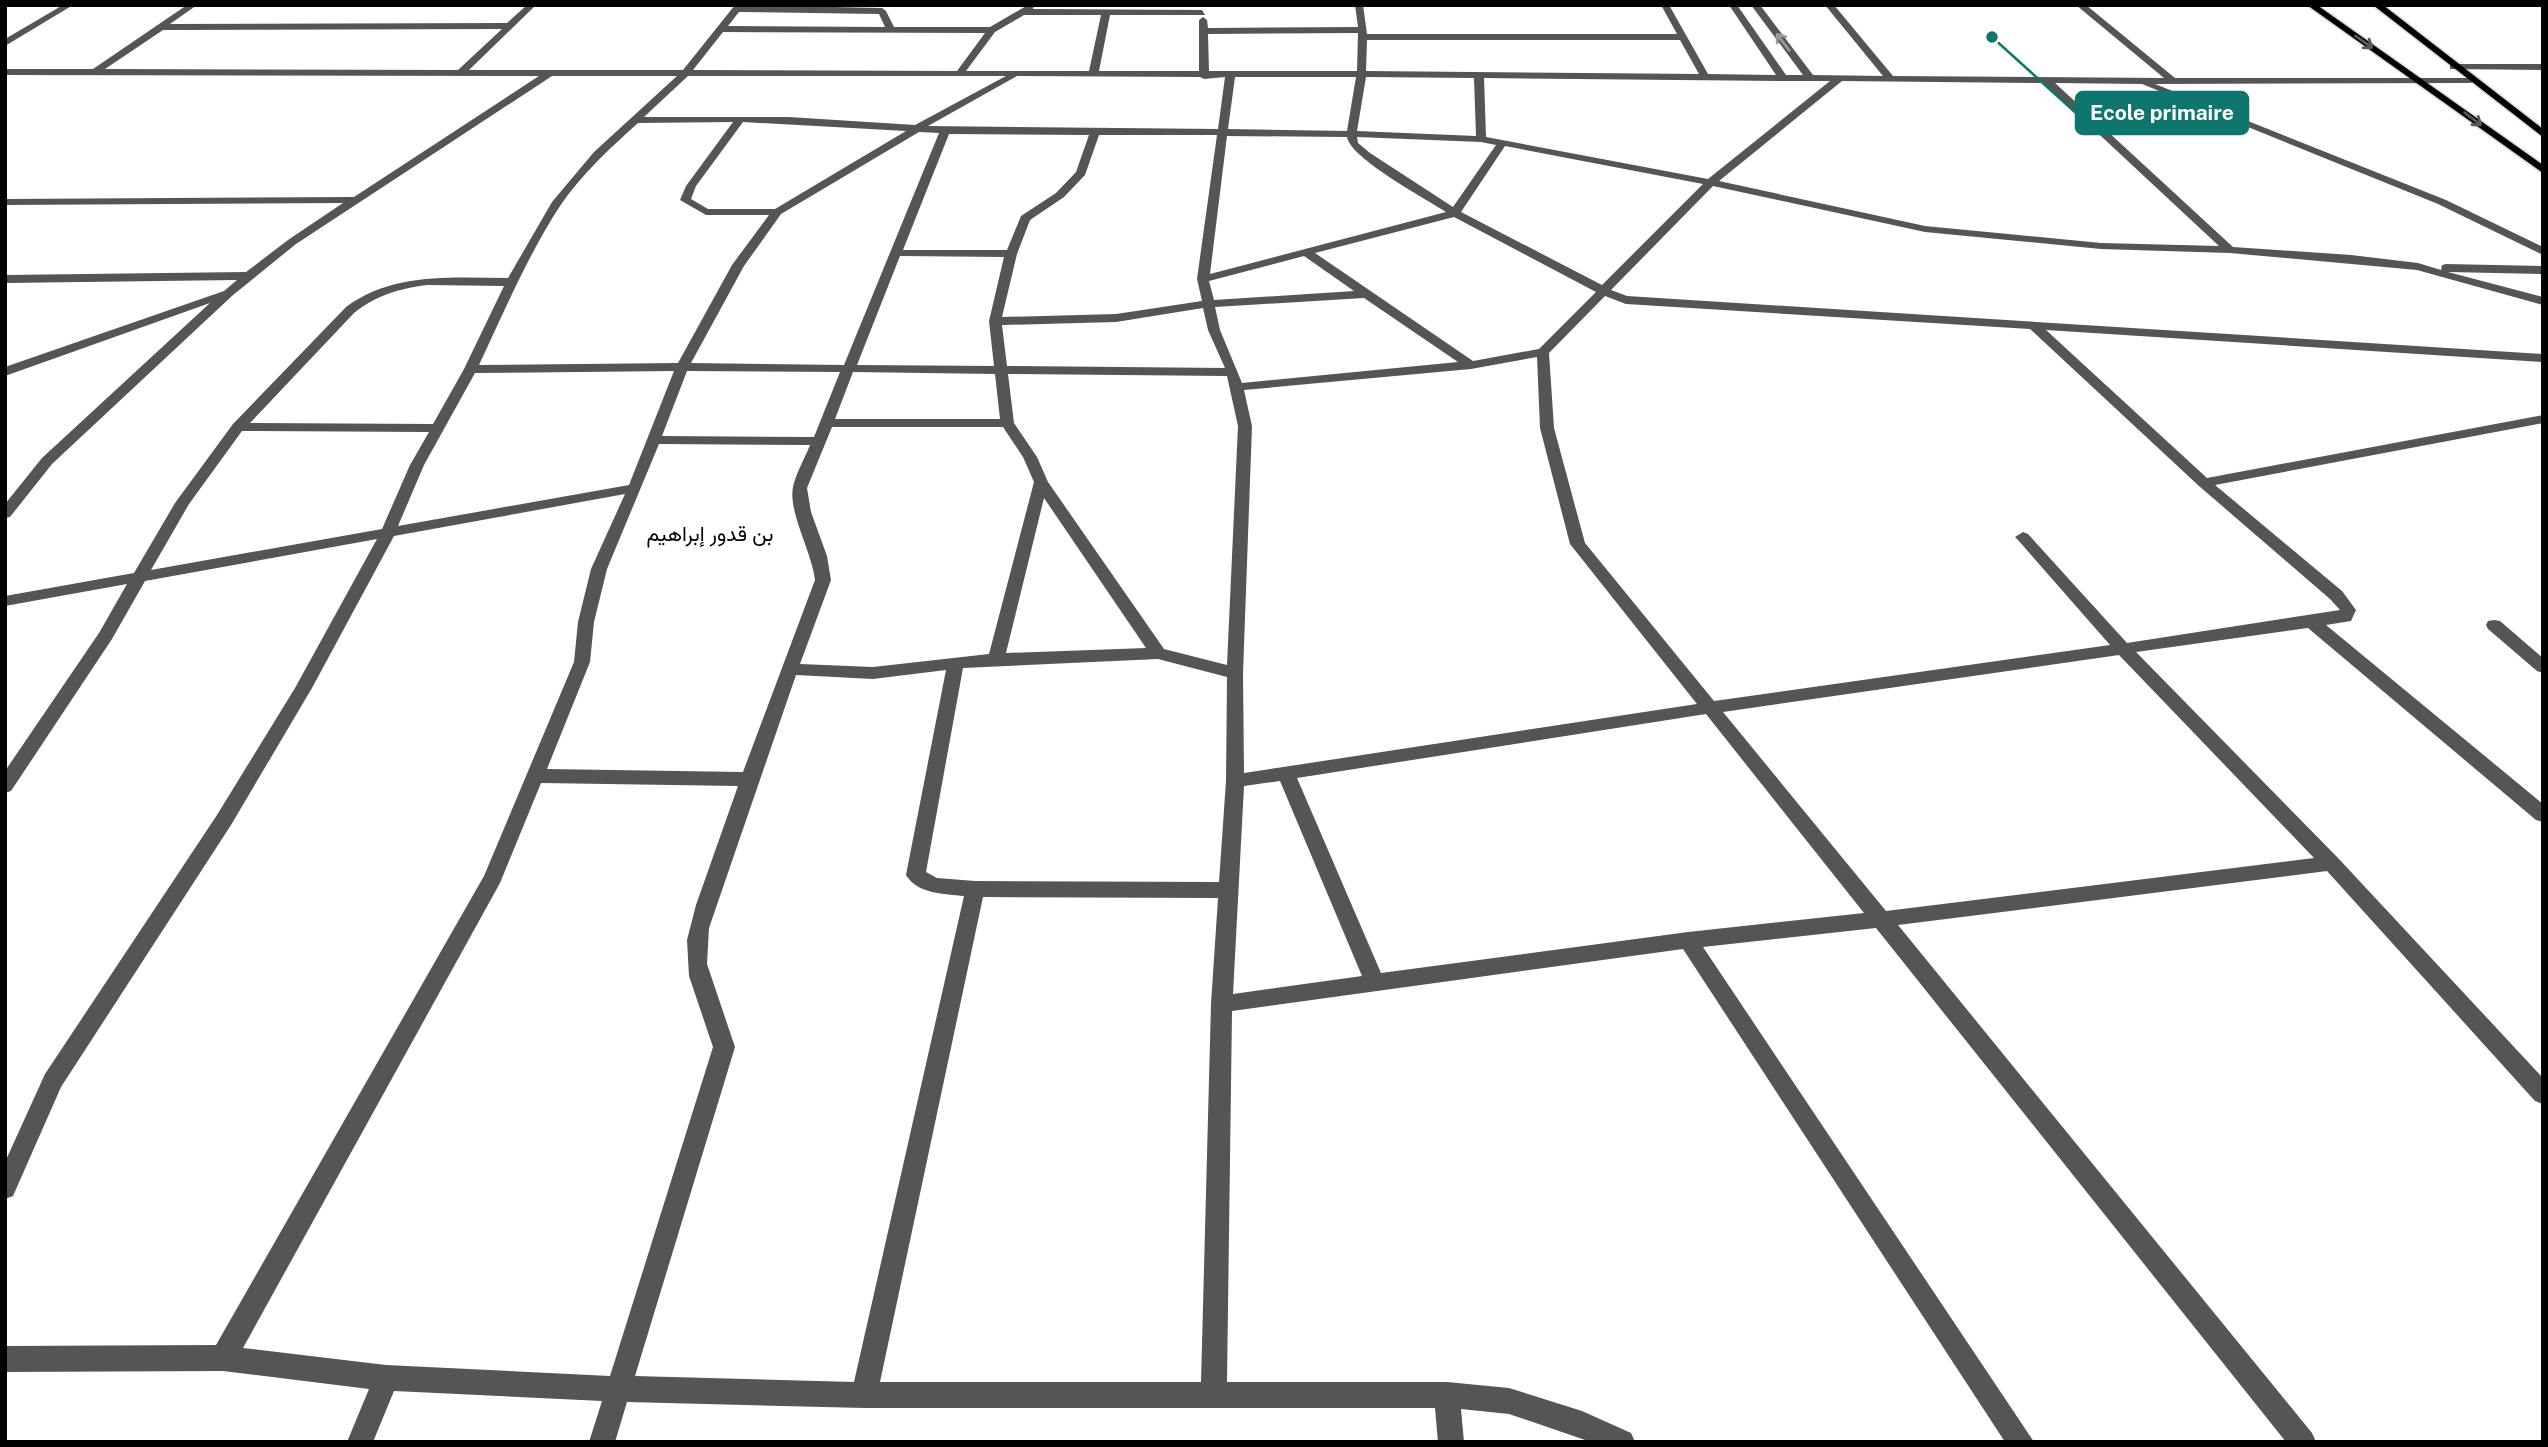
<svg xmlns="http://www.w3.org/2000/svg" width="2548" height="1447" viewBox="0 0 2548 1447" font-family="'Public Sans',Vazirmatn,sans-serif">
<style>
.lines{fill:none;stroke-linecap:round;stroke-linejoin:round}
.major-casing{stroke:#dbdbdb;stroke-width:3}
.minor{fill:#555;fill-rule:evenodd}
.major{fill:#000;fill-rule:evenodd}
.oneway{stroke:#999}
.oneway2{stroke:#595959}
.labels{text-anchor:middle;stroke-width:5;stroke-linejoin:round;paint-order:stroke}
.neighbourhood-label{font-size:21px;fill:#000;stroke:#fff}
.leader{fill:none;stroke:#0f766e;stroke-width:2.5}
.callout-dot{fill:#0f766e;stroke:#fff;stroke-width:2.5}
.callout{fill:#0f766e;stroke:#0f766e;stroke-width:2.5}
.callout-label{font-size:21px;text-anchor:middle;font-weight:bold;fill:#fff}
</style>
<rect width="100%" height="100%" fill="#fff"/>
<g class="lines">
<defs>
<g id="major">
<path d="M2307,5h10l226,160v8z"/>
<path d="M2373,5h10l160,124v8z"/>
</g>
</defs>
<use href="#major" class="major-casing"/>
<g class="minor">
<path d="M63,5h10l-68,41v-7z"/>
<path d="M187,5h10l-27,19 337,-1 20,-18h9l-67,65h214l52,-65 147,3 4,3 8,16h96l38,-22h6l-1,4 169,1 3,5h-95l-11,56h100v-51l4,-3 4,3 1,8 150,-1 -3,-22h8l4,29h310l-16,-29h8l39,69 68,1 -47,-70h8l49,70h17l-52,-70h9l53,70 70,1 -58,-71h9l59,71 271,2 -88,-73h10l89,73h298v4l-3,1 -315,1 291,116 97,47v8l-105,-51 -296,-120 -87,-1 178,164 118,8 67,8 23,7 1,-5 4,-1 97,2v8l-95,-2 95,25v8l-126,-35 -187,-17 -129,-4 -176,-17 -212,-46 -102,104 16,6 916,58v8l-497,-32 161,148 336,-63v8l-328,62 127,106 14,19 -5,11 -25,4 217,179v18l-7,-2 -228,-192 -172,24 202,206 205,220v26l-8,-3 -208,-230 -429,54 414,508 4,9h-30l-410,-514 -173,19 331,495h-29l-322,-493 -451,62 -5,371h220l62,6 73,23 49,22 4,9h-44l-82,-28 -48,-5 3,33h-26l-3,-34h-571l-237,-6 -12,40h-26l13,-41 -208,-10 -21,51h-26l22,-53 -146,-18 -218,1v-26l211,-1 268,-469 90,-214 4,-40 13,-53 34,-75 -231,42 -82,152 -81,137 -170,262 -48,109 -8,3v-37l40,-88 172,-259 78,-127 82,-149 -232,42 -33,58 -101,152 -6,2v-22l94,-138 28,-49 -122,22v-10l129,-23 41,-70 58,-79 113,-117c48,-35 105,-29 162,-29l44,-76 42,-50 83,-76h-125l-256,168 -63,51 -181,169 -42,53 -5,1v-14l37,-46 168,-155 -205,73v-9l219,-76 13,-11 -232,3v-8l241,-3 42,-32 55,-37 -338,2v-6l349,-2 185,-121 -534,-1v-6h88zM739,12l140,2 6,13 -157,-1zM1024,15h77l-12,56h-123l29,-39zM502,29l-44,41 -353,-1 58,-39zM723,32l262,1 -28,38 -264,-1zM1358,33l-1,38h-148l-1,-37zM1367,40h313l19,34 -333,-3zM688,76h318l-91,49 -126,-8h-145zM1017,76l183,1 4,2 21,-2 -7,52 -290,-3zM1235,77h121l-9,54 -119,-2zM1366,77l108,1 2,58 -119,-5zM1484,78l299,3h47l-122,98 -222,-42zM1842,81l202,2 175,163 -118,-3 -176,-17 -206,-45zM733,122l-47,64 -6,14 26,15h63l-37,50 -54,98 -199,2c25,-53 49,-110 81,-159 21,-31 50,-58 78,-83zM743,122l163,9 -131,78h-67l-17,-10 5,-13zM919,132l20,1 -95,232 -153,-2 53,-97 37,-52zM949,134l140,1 -13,37 -20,21 -35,23 -14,34h-104zM1099,135h118l-20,144 5,22 -86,13 -114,3 15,-63 13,-34 34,-23 21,-22zM1227,136l120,1c4,22 78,61 99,75l-236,62zM1357,137l124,5 15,3 -43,62 -83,-54 -12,-10zM1505,146l198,38 -101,101 -141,-73zM1454,217l142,75 -57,57 -66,12 -158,-108zM900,256l104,1 -15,64 5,45 -137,-1zM1304,256l50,35 -140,9 -5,-19zM427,285l77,1 -40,83 -31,55 -183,-1 104,-110c23,-18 44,-24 73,-28zM1605,296l21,8 404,25 169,157 131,113 10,11 -213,33 -99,-109 -5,-2 -8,5 3,3 92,105 -396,56 -129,-158 -31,-115 -5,-75zM1364,298l94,64 -216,21 -22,-53 -5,-23zM1203,308l5,22 17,38 -218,-2 -5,-41 114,-3zM1537,357l3,71 30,116 127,160 -453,69 -1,-100 9,-247 -8,-36 227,-21zM674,371l-45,114 -231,41 26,-61 51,-92zM687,371l153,1 -26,65 -152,-1zM853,372l142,2 5,45h-165zM1008,374l219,2 11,50 -11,239 -63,-16 -116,-167 -11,-25 -23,-34zM832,427h171l20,30 11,25 -45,172 -116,13 -73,-3 31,-84 -4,-24 -16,-44 -4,-24zM242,431l187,1 -19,33 -28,64 -231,41 38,-66zM659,444l151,1c-5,13 -14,28 -17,42 -5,25 19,65 22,93l-72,192 -196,-3 43,-107 4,-40 13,-53zM1044,498l102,150 -140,5zM2119,655l195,203 -428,53 -163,-199zM1158,659l69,18 -1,104 -7,101 -244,-1 -38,-3 -11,-6 37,-204zM946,670l-40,205c11,19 39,19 58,21l-110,486 -219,-6 100,-329 -28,-83 2,-36 87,-253 77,4zM1706,714l158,199 -176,19 -307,41 -84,-195zM1280,781l82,195 -129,18 11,-208zM541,783l197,3 -42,119 -9,35 2,36 24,71 -103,329 -224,-11 -143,-17 257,-465zM983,897l235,1 -7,106 -10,378h-321z"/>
<path d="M2453,64h90v6l-93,-1v-4z"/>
<path d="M2494,620l6,1 43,37v15l-6,-2 -49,-42 -2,-4 2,-4z"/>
</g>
<use href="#major" class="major"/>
</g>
<defs><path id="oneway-shaft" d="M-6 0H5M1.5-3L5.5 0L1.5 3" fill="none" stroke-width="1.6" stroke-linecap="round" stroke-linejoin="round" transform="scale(1.75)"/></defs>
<use class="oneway" href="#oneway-shaft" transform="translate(1783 42) rotate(-127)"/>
<g class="oneway2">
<use href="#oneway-shaft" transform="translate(2364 42) rotate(35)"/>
<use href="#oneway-shaft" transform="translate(2473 119) rotate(37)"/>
</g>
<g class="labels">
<g class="neighbourhood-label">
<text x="710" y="541">بن قدور إبراهيم</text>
</g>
</g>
<path class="leader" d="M1992 37L2076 113"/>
<circle class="callout-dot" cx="1992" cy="37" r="7"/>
<rect class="callout" x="2076" y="92" width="172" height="42" rx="7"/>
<g class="callout-label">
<text x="2162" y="120">Ecole primaire</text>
</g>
<rect width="2548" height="1447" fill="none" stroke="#000000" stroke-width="14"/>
</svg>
